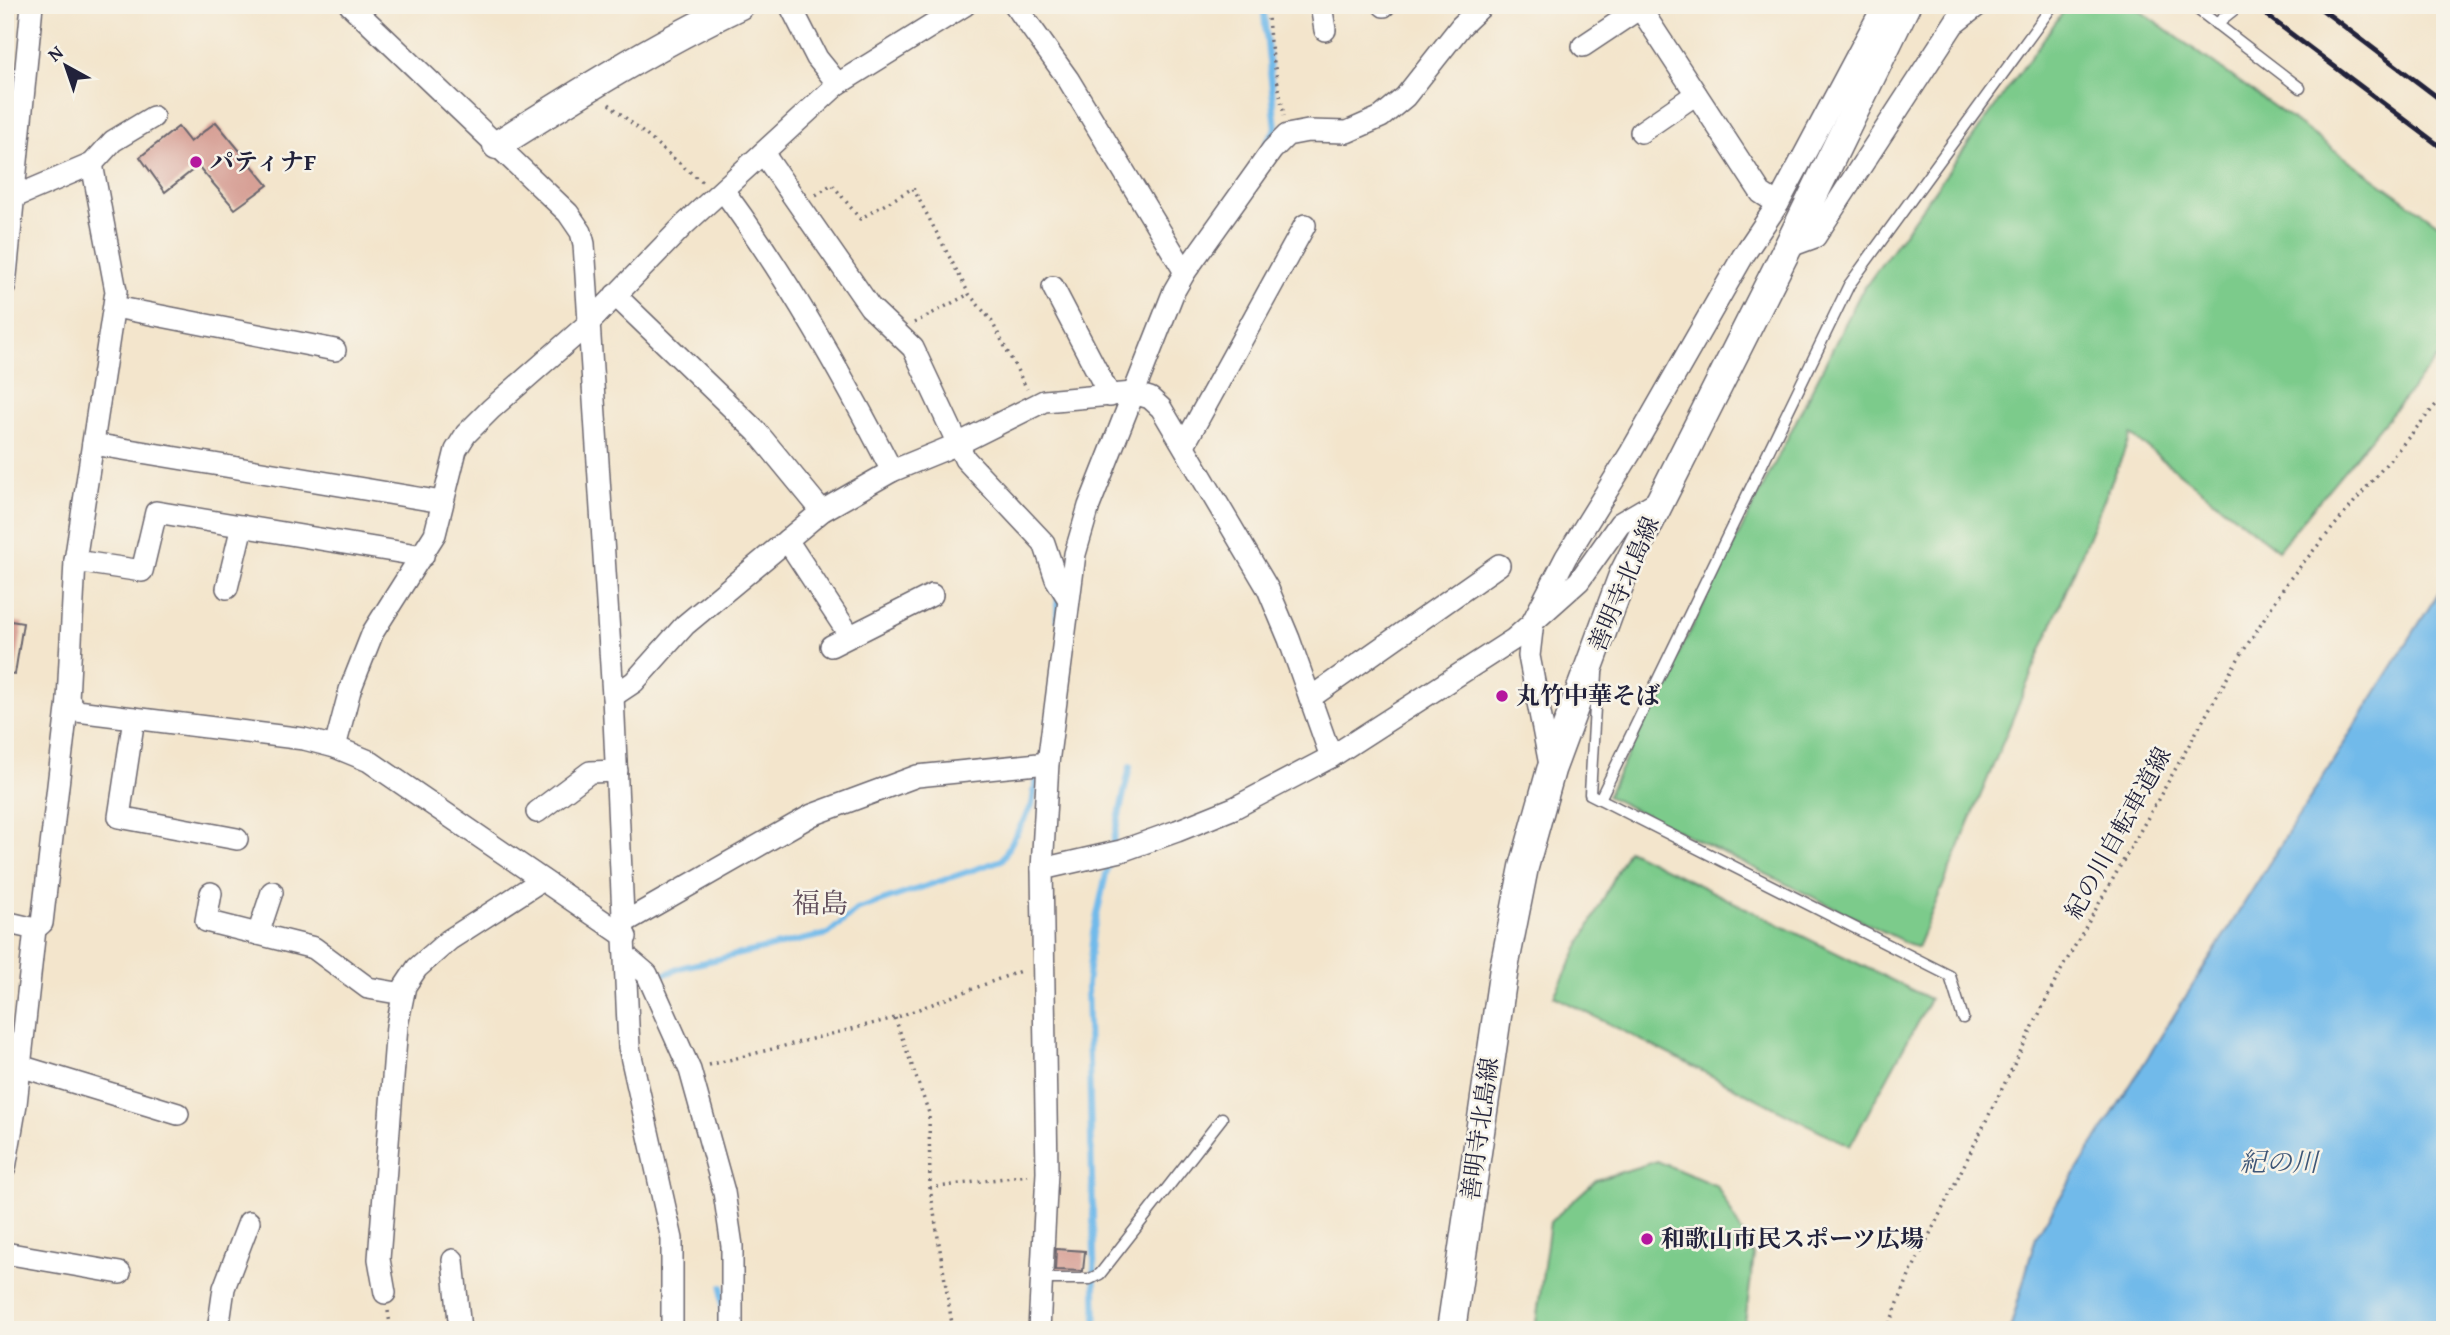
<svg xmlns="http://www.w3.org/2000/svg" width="2450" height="1335" viewBox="0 0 2450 1335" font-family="'Gentium Book Plus','Noto Serif JP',serif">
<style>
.green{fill:#7ccb8b;stroke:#4f7663;stroke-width:2}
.water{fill:#71baea;stroke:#4a6e92;stroke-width:2}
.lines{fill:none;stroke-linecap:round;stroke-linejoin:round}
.stream{stroke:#71baea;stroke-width:6}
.building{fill:#d7a096}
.lane-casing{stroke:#6b666e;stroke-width:13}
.street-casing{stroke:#6b666e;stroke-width:24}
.secondary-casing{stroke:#6b666e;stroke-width:31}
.path{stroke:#6b666e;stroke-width:3.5;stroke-dasharray:2 5;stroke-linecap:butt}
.lane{stroke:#fff;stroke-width:10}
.street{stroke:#fff;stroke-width:21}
.secondary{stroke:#fff;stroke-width:28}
.rail{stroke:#22223b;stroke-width:5}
.poi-dot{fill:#b5179e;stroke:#f7f3e8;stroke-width:2.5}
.labels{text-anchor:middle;stroke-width:5;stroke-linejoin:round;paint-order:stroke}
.poi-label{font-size:24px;font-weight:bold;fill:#22223b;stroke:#f7f3e8;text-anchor:start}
.street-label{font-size:24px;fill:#22223b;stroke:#f7f3e8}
.water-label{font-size:26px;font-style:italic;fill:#3e5778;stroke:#f7f3e8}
.quarter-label{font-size:28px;fill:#614e5b;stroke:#f7f3e8}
</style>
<rect width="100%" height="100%" fill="#f7f3e8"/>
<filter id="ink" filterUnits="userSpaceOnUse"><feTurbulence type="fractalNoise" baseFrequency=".0143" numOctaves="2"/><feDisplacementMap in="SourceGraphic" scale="14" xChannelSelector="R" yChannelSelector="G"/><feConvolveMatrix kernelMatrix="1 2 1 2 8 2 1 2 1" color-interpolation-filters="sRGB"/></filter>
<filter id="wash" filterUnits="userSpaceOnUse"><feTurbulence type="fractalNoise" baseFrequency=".00686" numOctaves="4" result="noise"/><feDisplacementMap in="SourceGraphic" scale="28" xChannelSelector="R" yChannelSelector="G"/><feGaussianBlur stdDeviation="1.57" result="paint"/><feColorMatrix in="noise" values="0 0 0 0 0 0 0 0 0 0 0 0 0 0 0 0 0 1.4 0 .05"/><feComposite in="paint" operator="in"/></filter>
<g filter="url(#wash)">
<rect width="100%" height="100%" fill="#f3e5cc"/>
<g class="green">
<path d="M2068,5h64l313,224v120l-167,201 -147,-115 -214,513 -310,-152 253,-502z"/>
<path d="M1628,850l302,149 -80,147 -296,-150z"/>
<path d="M1657,1161l60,25 37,69 -10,75h-209l15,-108 46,-42z"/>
</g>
<path class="water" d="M2445,582v748h-435l26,-94z"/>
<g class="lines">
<g class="stream">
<path d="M1263,5l13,123 -10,15"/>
<path d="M1057,619l1,-24"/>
<path d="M653,979l30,-12 145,-33 28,-24 146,-50 30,-55 6,-37"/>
<path d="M722,1325v-38"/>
<path d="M1096,1330l-9,-345 6,-52 37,-167"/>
</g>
</g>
<g id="blocks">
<g class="building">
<path d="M216,122l52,63 -33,24 -37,-43 -33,26 -25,-35 38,-30 12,15z"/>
<path d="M5,620l18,3 -8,51 -10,-1z"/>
<path d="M1056,1249l29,2 -2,20 -28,-1z"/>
</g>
</g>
</g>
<g filter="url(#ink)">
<use href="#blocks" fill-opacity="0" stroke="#6b666e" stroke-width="2"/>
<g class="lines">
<defs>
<g id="lane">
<path d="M2192,5l108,83"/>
<path d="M2216,24l24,-19"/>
<path d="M1960,26l27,-21"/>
<path d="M1597,673l-7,121 360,182 13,42"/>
<path d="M1600,799l249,-514 204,-280"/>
<path d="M1042,1279h48l10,-5 122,-156"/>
</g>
<g id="street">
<path d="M350,5l218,208 13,19 3,12 29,452 16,351 43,192v91"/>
<path d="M790,5l27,53 21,26"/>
<path d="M1015,5l53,74 117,193"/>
<path d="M1321,5l4,25"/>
<path d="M1638,5l123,188 17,11"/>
<path d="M1384,6l1,-1"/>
<path d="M1583,46l57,-38"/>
<path d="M1641,132l55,-38"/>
<path d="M763,153l107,154 43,41 52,111 79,84 12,36 12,19"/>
<path d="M92,164l24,127 -41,270 -7,139 9,11 227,28 31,8 34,14 257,176"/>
<path d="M723,190c65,88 119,184 169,281"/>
<path d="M5,201l87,-37 21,-23 40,-24"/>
<path d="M1788,247l27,-10 151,-232"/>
<path d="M5,286l27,-281"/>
<path d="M1053,287l57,109"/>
<path d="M615,295l142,137 65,79"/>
<path d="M115,307l220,43"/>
<path d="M93,444l349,58"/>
<path d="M1184,445l121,-220"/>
<path d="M787,540l63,96"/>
<path d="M75,561l67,10 14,-59 267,44"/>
<path d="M227,588l15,-62"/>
<path d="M831,646l101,-51"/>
<path d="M613,696l21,-14 51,-57 137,-114 70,-40 66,-27 86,-43 89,-8 17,5 11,10 107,181 21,50 42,118"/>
<path d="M1310,698l189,-133"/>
<path d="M134,718l-15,99 118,22"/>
<path d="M335,747l15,-57 23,-58 62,-98 21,-84 10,-16 25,-25 98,-86 95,-98 154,-141 127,-79"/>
<path d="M1551,770l-22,-114 4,-35 33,-64 65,-105 112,-196 35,-52 106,-199"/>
<path d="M537,812l53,-40 27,-1"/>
<path d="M1042,869l6,-106 27,-209 14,-48 85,-215 11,-19 87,-122 15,-15 21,-4 39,1 34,-15 24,-20 56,-71 22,-21"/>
<path d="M211,893l-5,28 108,27 54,40 35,6"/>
<path d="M5,922l30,7 -19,175 -11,64"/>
<path d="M625,922l187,-107 105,-39 131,-13"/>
<path d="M35,929l7,-6 26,-223"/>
<path d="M258,934l14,-42"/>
<path d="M626,956l21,18 43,96 34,122 8,54v84"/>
<path d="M20,1066l158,48"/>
<path d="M5,1253l115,20"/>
<path d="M453,1260l7,70"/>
<path d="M385,1293l-6,-34 18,-233 8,-40 12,-18 32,-28 93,-60"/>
<path d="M218,1330l6,-42 25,-66"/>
<path d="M1039,1330l8,-158 -5,-303 79,-18 56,-20 57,-23 97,-51 183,-118 65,-58 41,-58 41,-24"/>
</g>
<g id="secondary">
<path d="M497,145c79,-50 158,-100 243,-140"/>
<path d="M1451,1330l53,-362 20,-101 27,-97 72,-195 165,-328 118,-242"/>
</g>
</defs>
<use href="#lane" class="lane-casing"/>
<use href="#street" class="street-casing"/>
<use href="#secondary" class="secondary-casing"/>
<g class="path">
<path d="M1267,5l3,36 14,75"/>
<path d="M609,104l93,78"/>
<path d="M816,195l16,-11 28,35 53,-31 56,106 22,26 36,69"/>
<path d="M914,323l55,-29"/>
<path d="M895,1018l34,95 1,75 23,142"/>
<path d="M709,1065l186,-47 128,-48"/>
<path d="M930,1188l98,-13"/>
<path d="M388,1311l3,19"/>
<path d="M1887,1330l22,-54 150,-302 176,-310 53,-83 157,-187"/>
</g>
<use href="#lane" class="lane"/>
<use href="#street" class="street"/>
<use href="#secondary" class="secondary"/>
<g class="rail">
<path d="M2253,5l192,145"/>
<path d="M2316,5l129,98"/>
</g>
</g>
</g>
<g class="poi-dot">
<circle cx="196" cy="162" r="7"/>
<circle cx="1502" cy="696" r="7"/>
<circle cx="1647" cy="1239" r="7"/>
</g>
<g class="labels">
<g class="poi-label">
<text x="210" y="170">パティナF</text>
<text x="1516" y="704">丸竹中華そば</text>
<text x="1661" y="1247">和歌山市民スポーツ広場</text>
</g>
<g class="street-label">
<text transform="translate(1624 584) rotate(-67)" y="8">善明寺北島線</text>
<text transform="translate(2118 833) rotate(-61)" y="8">紀の川自転車道線</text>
<text transform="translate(1480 1129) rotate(-82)" y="8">善明寺北島線</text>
</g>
<g class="water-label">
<text x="2279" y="1171">紀の川</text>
</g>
<g class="quarter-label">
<text x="820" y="913">福島</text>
</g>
</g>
<rect width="2450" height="1335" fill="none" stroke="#f7f3e8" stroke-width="28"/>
<g transform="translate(66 66) rotate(320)" stroke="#f7f3e8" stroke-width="5" paint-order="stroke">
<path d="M0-5L12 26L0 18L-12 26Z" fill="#22223b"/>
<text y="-10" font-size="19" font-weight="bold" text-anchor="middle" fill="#22223b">N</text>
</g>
</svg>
